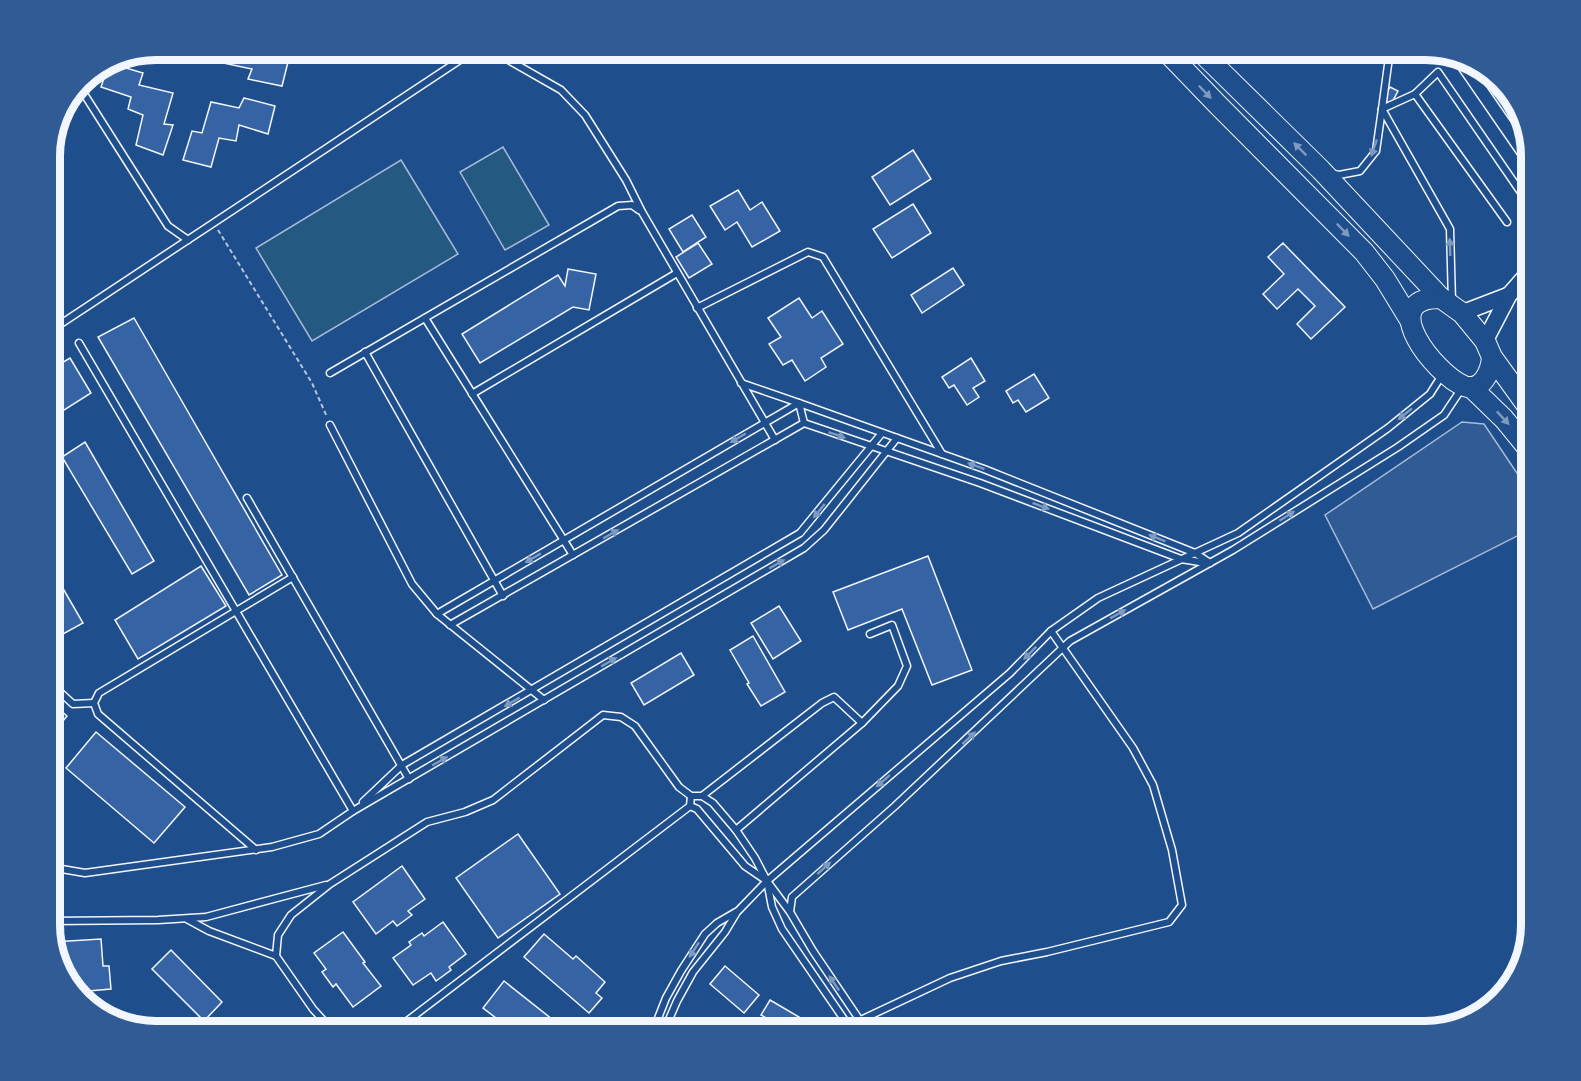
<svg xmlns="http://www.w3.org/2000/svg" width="1581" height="1081" viewBox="0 0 1581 1081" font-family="'Work Sans',sans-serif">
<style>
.green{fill:#245a82;stroke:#a8bbd7;stroke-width:1.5}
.parking{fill:#305b95;stroke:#a8bbd7;stroke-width:1.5}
.building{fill:#3563a3;stroke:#f2f6ff;stroke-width:1.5}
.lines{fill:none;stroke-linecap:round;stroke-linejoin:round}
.service-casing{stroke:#f2f6ff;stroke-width:9}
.minor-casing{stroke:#f2f6ff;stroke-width:15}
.tertiary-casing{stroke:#f2f6ff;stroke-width:18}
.trunk-casing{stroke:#f2f6ff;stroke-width:22}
.path{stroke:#b3c4dc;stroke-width:2;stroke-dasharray:4.5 3;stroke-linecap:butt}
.service{stroke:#1f4e8c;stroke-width:6}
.minor{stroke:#1f4e8c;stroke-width:12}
.tertiary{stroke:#1f4e8c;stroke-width:15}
.trunk{stroke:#1f4e8c;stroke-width:20}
.oneway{fill:#7e9ac0}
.rim{fill:none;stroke:#f2f6ff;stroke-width:8}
</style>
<rect width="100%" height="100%" fill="#1f4e8c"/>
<g class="green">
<path d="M503,147l46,78 -44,25 -45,-78z"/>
<path d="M401,160l57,94 -146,87 -56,-93z"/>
</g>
<path class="parking" d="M1462,422l22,2 47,70v35l-158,80 -48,-94z"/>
<g class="building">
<path d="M227,50h30l32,8 -7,28 -34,-7 4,-10 -29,-6z"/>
<path d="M109,63l34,10 -4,12 34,8 -9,31 9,1 -10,30 -27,-10 7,-30 -15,-6 3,-12 -30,-10z"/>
<path d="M1498,82l19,21 8,28 -8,4 -12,-21h-2l-18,-25z"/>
<path d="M1390,87l8,4 -7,13 -8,-4z"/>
<path d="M244,98l31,8 -7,28 -29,-9 -3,16 -17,-3 -8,29 -28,-7 9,-29 10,2 9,-31 28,6z"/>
<path d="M913,150l18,29 -41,26 -18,-28z"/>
<path d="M738,190l12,20 12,-8 18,29 -28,16 -15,-25 -12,8 -15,-24z"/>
<path d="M913,204l18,29 -39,25 -19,-29z"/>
<path d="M692,215l14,22 -23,15 -14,-23z"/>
<path d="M698,243l14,21 -23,14 -13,-21z"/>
<path d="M1283,243l62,64 -34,32 -14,-15 18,-18 -17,-17 -21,20 -14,-15 21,-20 -16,-17z"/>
<path d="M953,268l11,17 -42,28 -11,-18z"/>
<path d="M568,269l28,5 -7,36 -16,-3 -93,56 -18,-29 96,-59 7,11z"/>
<path d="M799,298l13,20 10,-7 21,33 -22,14 5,9 -21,14 -13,-21 -9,5 -14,-21 12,-7 -13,-19z"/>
<path d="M134,318l148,257 -33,20 -151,-258z"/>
<path d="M70,358l21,35 -41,26v-49z"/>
<path d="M971,358l14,23 -12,7 6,9 -12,8 -13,-20 -5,3 -7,-11z"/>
<path d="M1034,374l15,24 -23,14 -8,-12 -5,3 -7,-12z"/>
<path d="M85,442l69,119 -22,13 -70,-117z"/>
<path d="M928,556l44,114 -40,15 -30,-76 -54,21 -15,-38z"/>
<path d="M50,566l33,57 -20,11 -13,-23z"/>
<path d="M201,566l25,40 -88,53 -23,-39z"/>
<path d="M779,606l22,35 -28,18 -22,-36z"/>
<path d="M753,636l32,56 -24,14 -14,-22 2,-1 -19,-33z"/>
<path d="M681,653l13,22 -50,30 -13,-22z"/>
<path d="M50,701l17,15 -17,21z"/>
<path d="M96,732l89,75 -31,36 -88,-75z"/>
<path d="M518,834l42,60 -62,44 -42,-60z"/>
<path d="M402,866l23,33 -17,12 4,4 -15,11 -4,-5 -17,13 -23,-32z"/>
<path d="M443,922l23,32 -17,13 2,3 -15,11 -5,-8 -18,12 -20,-27 18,-13 -2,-3 13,-9 2,3z"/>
<path d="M343,932l22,30 -2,1 18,23 -28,21 -17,-23 -3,3 -11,-15 4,-3 -12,-16z"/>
<path d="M544,934l29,25 3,-3 29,26 -9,11 6,5 -13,15 -65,-56z"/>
<path d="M101,939l2,27h6l2,23 -34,3 -13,-14 -11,-36z"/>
<path d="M171,950l51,52 -18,19 -52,-52z"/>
<path d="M725,966l34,29 -15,18 -34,-29z"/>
<path d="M504,981l63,50h-54l-30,-23z"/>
<path d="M770,1000l46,27 -2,4h-25l-28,-16z"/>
<path d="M451,1018l10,13h-29z"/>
<path d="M494,1021l11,8 -2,2h-16z"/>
</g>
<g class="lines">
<defs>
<g id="service">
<path d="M491,50l70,40 24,25 41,65 16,32 133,228"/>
<path d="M79,86l89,140 20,14"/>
<path d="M1415,94l92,128"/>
<path d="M1382,109l33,-15 23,-22 93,135"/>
<path d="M1382,109l8,-59"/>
<path d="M1331,173l8,2 21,-4 16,-20 6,-42 68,120 2,73"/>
<path d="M697,308l111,-56 15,5 119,197"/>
<path d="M425,318l148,237"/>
<path d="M50,331l425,-281"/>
<path d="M79,343l274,468"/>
<path d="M365,352l138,244"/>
<path d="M330,373l288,-167 14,-1 7,5"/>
<path d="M741,383l58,20 5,20"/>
<path d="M472,394l205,-121"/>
<path d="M330,425l82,159 25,30 107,86"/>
<path d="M247,498l162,281"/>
<path d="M437,614l362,-211 185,66 211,84 15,10"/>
<path d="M450,625l354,-202 176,60 201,76 25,4"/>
<path d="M50,683l23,21 21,-1"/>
<path d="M702,796l11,7 23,27 19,28 12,23 23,31 23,39 54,80"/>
<path d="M363,802l39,-37 398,-232 82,-100"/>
<path d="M690,806l7,3 48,57 22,15 5,26 10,22 70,102"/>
<path d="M736,830l126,-107 36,-37 9,-20 -15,-41 -22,9"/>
<path d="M256,850l-158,-136 -4,-11 5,-10 194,-116"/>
<path d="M50,867l35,6 187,-26 47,-13 34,-23 451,-263 20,-18 73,-92"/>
<path d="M790,912l2,-15 103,-91 175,-165 163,-91 165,-103 46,-32 18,-27"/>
<path d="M187,919l22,12 67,25"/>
<path d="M50,921l108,-1 48,-3 120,-32"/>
<path d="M848,1026l102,-48 51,-17 46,-9 122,-30 13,-17 -10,-55 -19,-65 -20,-37 -82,-117"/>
<path d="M335,1031l-3,-1 -19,-21 -37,-53 2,-21 13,-20 39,-31 97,-62 38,-10 28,-12 110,-85 18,2 14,9 44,61 12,9h11l120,-93 12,-6 28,26"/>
<path d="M394,1031l296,-225 1,-10"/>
<path d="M653,1031l13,-33 15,-27 24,-37 12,-11 19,-11"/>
<path d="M664,1031l13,-30 16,-29 32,-40 12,-20 30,-31 243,-208 41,-42 47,-33 140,-65 150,-105 42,-34 12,-19"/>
</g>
<path id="minor" d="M1460,60l71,103"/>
<g id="tertiary">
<path d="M1462,313l47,-18"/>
<path d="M1485,341l24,-46 22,-25"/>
</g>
<g id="trunk">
<path d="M1165,50l52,54 147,148 21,27 25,41"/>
<path d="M1199,50l122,120 120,128"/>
<path d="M1492,357c-1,14 -10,36 -28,29 -28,-11 -91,-88 -23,-88l21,15 23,28 7,16 39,54"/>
<path d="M1471,387l33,32 27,33"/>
</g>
</defs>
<use href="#service" class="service-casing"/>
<use href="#minor" class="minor-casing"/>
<use href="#tertiary" class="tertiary-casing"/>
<use href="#trunk" class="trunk-casing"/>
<path class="path" d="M218,230l94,153 15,34"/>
<use href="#service" class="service"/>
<use href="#minor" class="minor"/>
<use href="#tertiary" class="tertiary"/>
<use href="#trunk" class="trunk"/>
</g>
<defs><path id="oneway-solid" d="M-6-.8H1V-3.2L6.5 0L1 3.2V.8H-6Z" transform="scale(1.5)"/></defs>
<g class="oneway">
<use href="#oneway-solid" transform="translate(1205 92) rotate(46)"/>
<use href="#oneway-solid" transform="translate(1374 148) rotate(109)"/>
<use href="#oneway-solid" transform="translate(1300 149) rotate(-135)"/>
<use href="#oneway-solid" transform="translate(1343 230) rotate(46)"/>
<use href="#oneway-solid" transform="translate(1450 247) rotate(-92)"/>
<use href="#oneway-solid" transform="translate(1405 414) rotate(141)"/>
<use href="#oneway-solid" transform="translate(1503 418) rotate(47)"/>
<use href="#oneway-solid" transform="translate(837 435) rotate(19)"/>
<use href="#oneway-solid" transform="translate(738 438) rotate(150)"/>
<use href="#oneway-solid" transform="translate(976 466) rotate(-160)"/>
<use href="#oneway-solid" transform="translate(1041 506) rotate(21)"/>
<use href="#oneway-solid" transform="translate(819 511) rotate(129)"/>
<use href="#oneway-solid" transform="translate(1287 516) rotate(-32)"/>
<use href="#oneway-solid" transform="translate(611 534) rotate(-30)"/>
<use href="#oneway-solid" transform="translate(1157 538) rotate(-158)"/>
<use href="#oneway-solid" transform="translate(533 558) rotate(150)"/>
<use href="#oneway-solid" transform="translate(777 564) rotate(-30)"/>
<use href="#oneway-solid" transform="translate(1118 614) rotate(-29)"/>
<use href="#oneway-solid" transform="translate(1030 653) rotate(135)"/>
<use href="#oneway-solid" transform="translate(609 662) rotate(-30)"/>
<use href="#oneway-solid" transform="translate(512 702) rotate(150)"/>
<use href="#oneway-solid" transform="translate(969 738) rotate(-43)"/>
<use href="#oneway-solid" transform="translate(440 761) rotate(-30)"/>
<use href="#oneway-solid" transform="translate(883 781) rotate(139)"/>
<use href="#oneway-solid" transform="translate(824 868) rotate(-42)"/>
<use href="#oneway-solid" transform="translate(694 950) rotate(123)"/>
<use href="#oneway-solid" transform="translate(834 983) rotate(-124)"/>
</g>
<path d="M0 0H1581V1081H0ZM156 60H1425A96 96 0 0 1 1521 156V925A96 96 0 0 1 1425 1021H156A96 96 0 0 1 60 925V156A96 96 0 0 1 156 60Z" fill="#305b95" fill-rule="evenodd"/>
<path class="rim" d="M156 60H1425A96 96 0 0 1 1521 156V925A96 96 0 0 1 1425 1021H156A96 96 0 0 1 60 925V156A96 96 0 0 1 156 60Z"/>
</svg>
